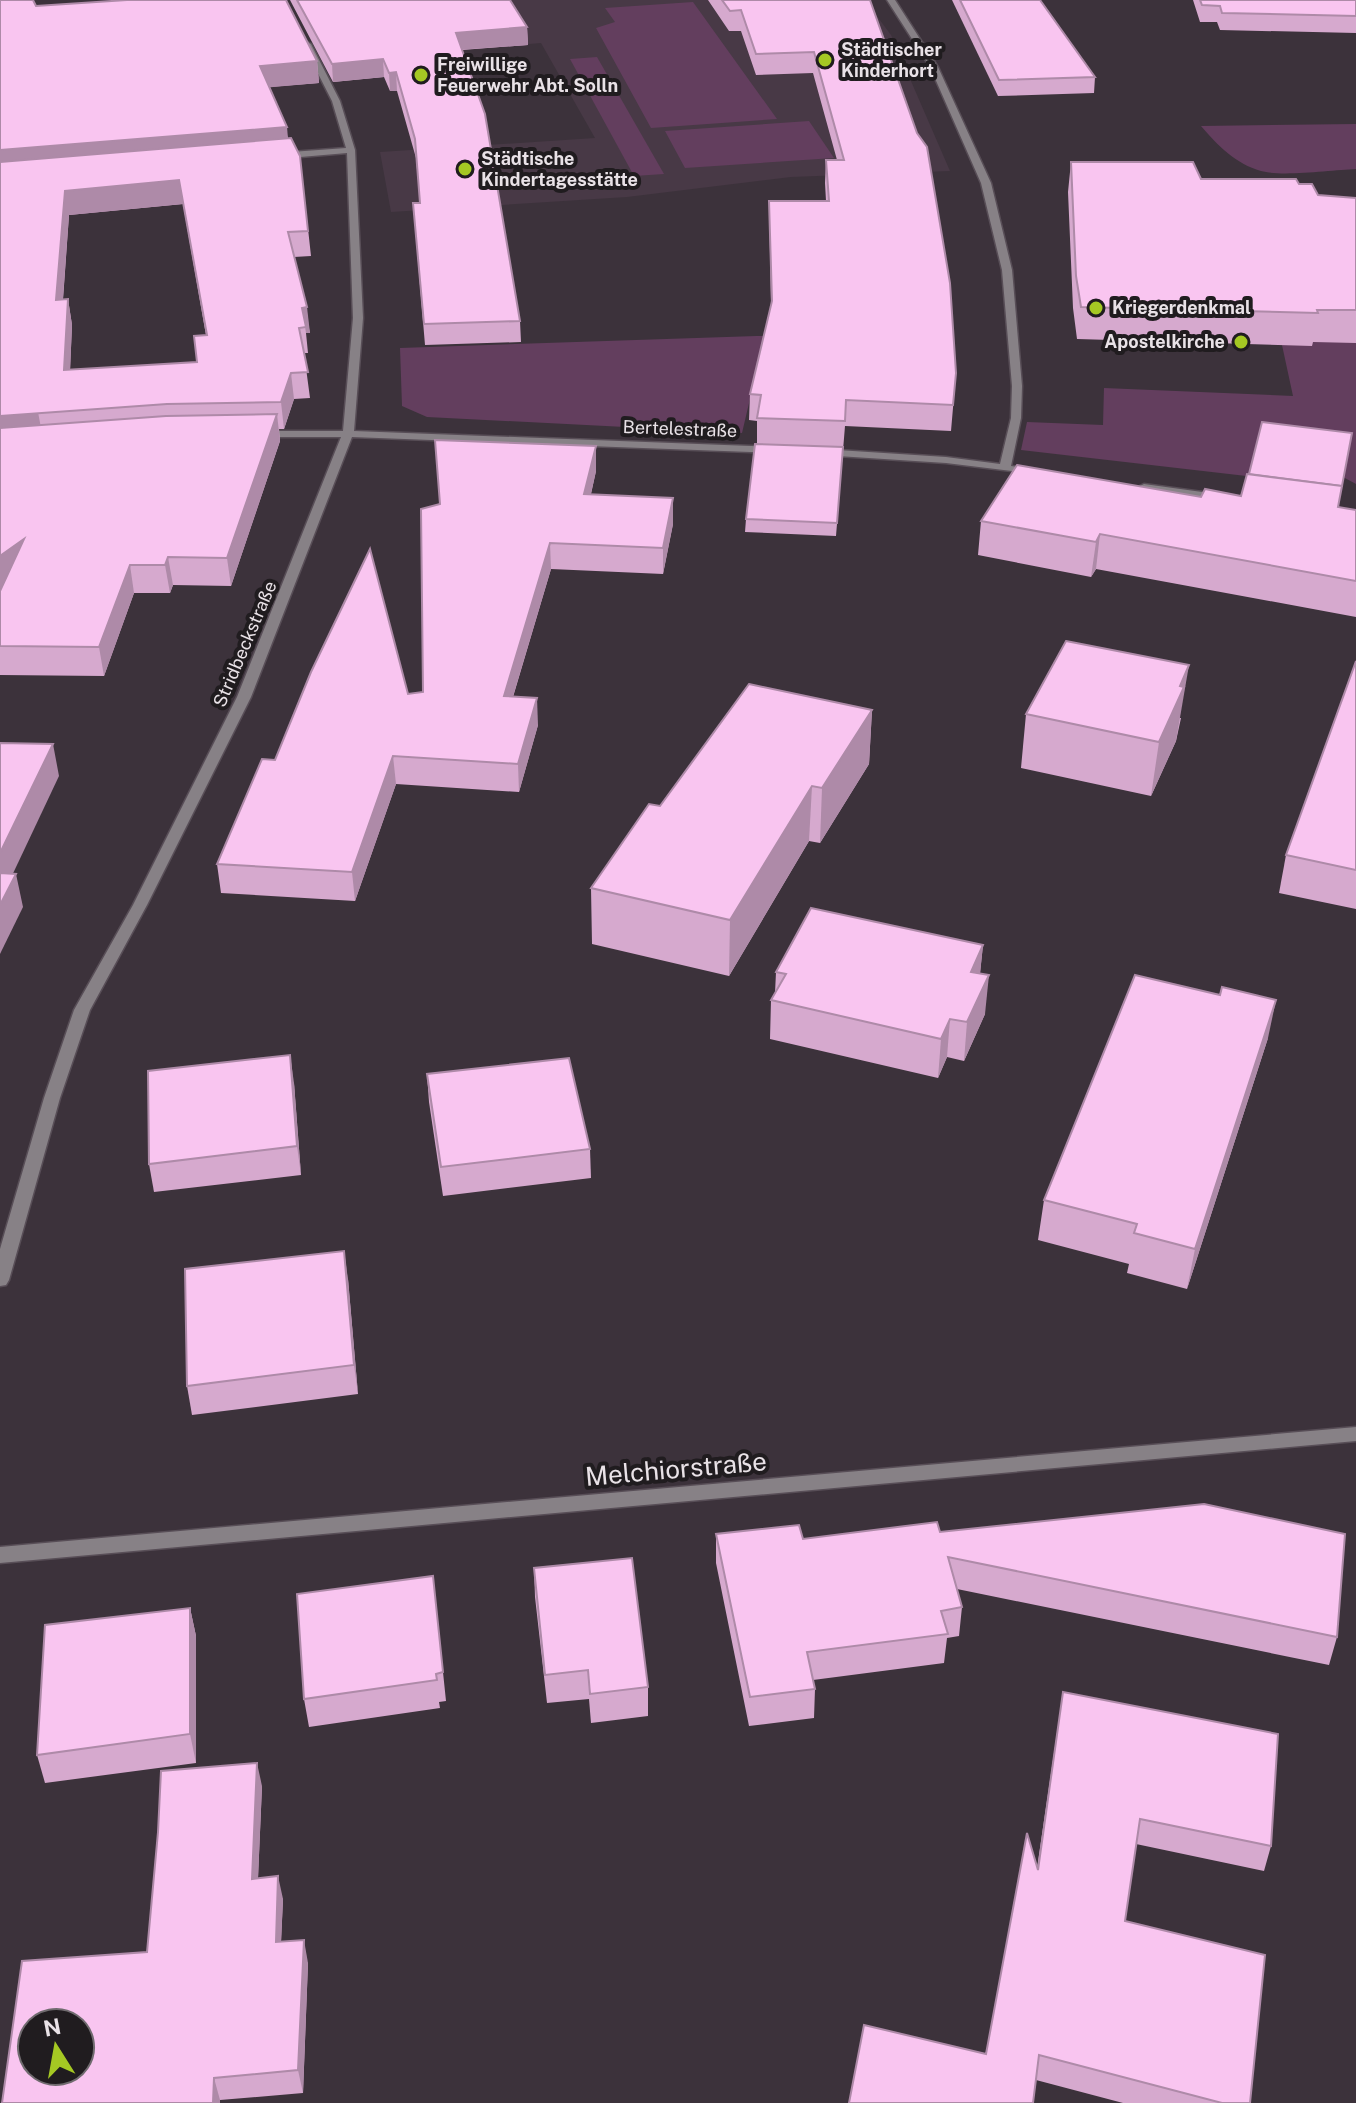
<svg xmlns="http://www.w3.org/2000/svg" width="1356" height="2103" viewBox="0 0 1356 2103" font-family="'Public Sans',sans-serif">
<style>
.built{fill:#483946}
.green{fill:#633e5e}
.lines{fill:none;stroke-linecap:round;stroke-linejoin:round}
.minor-casing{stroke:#584e57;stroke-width:3}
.minor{fill:#878186;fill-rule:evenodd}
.wall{fill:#d6a9ce;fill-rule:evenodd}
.shaded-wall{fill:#ae8aa8}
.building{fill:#f9c5f0;stroke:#ae8aa8;stroke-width:2;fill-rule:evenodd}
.poi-dot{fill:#a5c823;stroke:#201c1f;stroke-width:3}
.labels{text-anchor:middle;stroke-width:8;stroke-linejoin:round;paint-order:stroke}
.far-poi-label{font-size:18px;font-weight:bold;fill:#e9e2e7;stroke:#201c1f;text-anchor:start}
.far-street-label{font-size:18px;fill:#e9e2e7;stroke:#201c1f}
.near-street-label{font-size:26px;fill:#e9e2e7;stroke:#201c1f}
</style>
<rect width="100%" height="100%" fill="#3c323b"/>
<path class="built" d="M310,0h555l26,35 59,136 -159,6 -164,20 -236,15 -11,-60 215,-14 -54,-95 -143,12z"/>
<g class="green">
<path d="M693,2l84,117 -126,9 -55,-100 19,-6 -10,-14z"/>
<path d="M597,57l67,117 -30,2 -64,-117z"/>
<path d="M809,121l25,37 -149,10 -20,-37z"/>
<path d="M1356,124v45c-24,1 -74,8 -95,2 -25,-7 -44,-26 -60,-45z"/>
<path d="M1306,325l50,1v158l-13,-7h-88l-234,-27 6,-28 76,3 1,-37 189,8 -11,-51z"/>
<path d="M873,332l-119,50 -12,51 -315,-16 -25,-11 -2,-58z"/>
</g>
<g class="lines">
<defs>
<g id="minor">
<path d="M887,0h8l43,67 53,116 21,87 10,116 -1,32 -10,48 26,4v4l-91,-11 -124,-8 -6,-3 6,-3 124,8 54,7 11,-46 1,-32 -10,-116 -21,-87 -51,-116z"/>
<path d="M307,42l4,2 29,57 15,49 8,168 -9,113 421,16 6,3 -6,3 -423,-16 -101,260 -104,208 -57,105 -30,88 -51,182 -3,5 -6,1v-37l44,-151 30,-88 59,-105 104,-208 104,-260h-83l-6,-3 6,-3h85l10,-113 -6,-165 -70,6 -4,-3 4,-3 69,-5 -14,-47 -29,-57z"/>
<path d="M1144,484l80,11 6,3 -6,3 -84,-12 -2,-2z"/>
<path d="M1356,1427v14l-1356,122v-16z"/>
</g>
</defs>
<use href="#minor" class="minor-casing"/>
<use href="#minor" class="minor"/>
</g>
<g class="wall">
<path d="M290,0h220l17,27 1,18 -66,5 58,271 1,21 -96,3 -12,-142h7l-4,-45 -19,-67h-7l-6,-14 -51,5z"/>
<path d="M708,0h162l86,373 -5,58 -106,-5 -9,110 -91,-4 1,-13 11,-75v-23l-8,-1 1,-26 21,-89 -2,-104h57l-1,-18 1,-23h11l-24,-87 -57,2 -15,-44h-12z"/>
<path d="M952,0h88l55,77 -1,16 -96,3z"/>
<path d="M1193,0h163v33l-136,-3 -3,-8h-17z"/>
<path d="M36,6l281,55 2,22 -50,4 19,51 12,18 11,100 -17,1 16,76h-4l2,20h-4l6,45 -16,1 -10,30h-5l1,12 -49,145 -58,-1 -3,8h-36l-30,83 -104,-1v-84l1,-3zM183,204l23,131 -9,27 -127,8 2,-45 -4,-26 -5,1 6,-85z"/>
<path d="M1071,162l130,17 98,5 19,11 38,3v145l-43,-1 -1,4 -235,-7 -4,-31 -5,-116z"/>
<path d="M596,446v25l-5,23 82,30 -10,50 -112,-5 -38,128 25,28 -19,67 -123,-8 -41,117 -134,-8 -4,-29 58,-104 133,-66 15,-2 17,-188z"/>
<path d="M1241,496l115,14v107l-260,-48 -5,8 -113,-22 3,-34 220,-24z"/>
<path d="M1356,661v248l-77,-16 7,-38z"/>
<path d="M872,710l-3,54 -49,79 -11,-2 -80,135 -137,-32 -1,-56 69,-82z"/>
<path d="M1026,714l155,4 -5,23 -25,55 -130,-28z"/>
<path d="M983,945l-3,28 5,41 -21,47 -17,-4 -9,21 -168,-39 1,-39 4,-7 1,-21z"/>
<path d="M1268,1038l-81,251 -60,-16 2,-9 -91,-24 6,-40z"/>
<path d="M427,1074l163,75 1,29 -148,18 -14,-94z"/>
<path d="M294,1083l7,92 -147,17 -5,-28z"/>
<path d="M348,1279l10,115 -166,21 -5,-29z"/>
<path d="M940,1532l397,105 -8,28 -372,-76 5,18 -3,29 -12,2 -3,25 -131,17 2,9 -1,29 -65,8 -33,-163v-29l87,5z"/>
<path d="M534,1568l114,119v29l-57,7 -2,-24 -42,4 -12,-106z"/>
<path d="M433,1576l13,125 -7,1 1,6 -131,19 -5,-28z"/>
<path d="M190,1608l6,28v127l-151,20 -8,-28z"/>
<path d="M1063,1692l208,154 -7,25 -128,-27 -11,77 125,182h-127l-87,-23 -50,-26 51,-186z"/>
<path d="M262,1786l-4,92 25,21 -2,43 27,21 -5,130 -83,7v3h-218l145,-151z"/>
</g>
<g class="shaded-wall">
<path d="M527,27l1,18 -71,5 -1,-17z"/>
<path d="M383,59l1,18 -51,5 -1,-18z"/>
<path d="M317,61l2,22 -57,5 -2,-22z"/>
<path d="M396,72l1,19h-7l-1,-18z"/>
<path d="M287,127l2,23 -289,24v-24z"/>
<path d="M179,180l4,24 -114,11 -8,110 -5,-25 9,-109z"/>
<path d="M68,299l4,26 -3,71 -5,-26z"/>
<path d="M307,307l3,26h-4l-4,-25z"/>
<path d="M291,373l3,26 -10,30 -3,-27z"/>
<path d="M38,412l5,27 -43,4v-27z"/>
<path d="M277,414l3,27 -49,145 -4,-28z"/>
<path d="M596,446v25l-11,49 -1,-26z"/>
<path d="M673,498v26l-10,50v-26z"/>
<path d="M1100,534l-4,35 -5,8 5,-35z"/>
<path d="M24,539l5,28 -29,22v-33z"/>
<path d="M550,543l1,26 -46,154 -1,-27z"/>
<path d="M168,557l5,28 -3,8 -5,-28z"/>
<path d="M130,565l4,28 -30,83 -5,-29z"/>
<path d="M1189,665l-13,76 -25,55 8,-54 21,-56z"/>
<path d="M537,698l1,27 -19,67 -1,-28z"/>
<path d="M872,710l-3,54 -49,79 2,-55z"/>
<path d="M53,744l6,32 -59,125v-48z"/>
<path d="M393,756l3,28 -41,117 -3,-29z"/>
<path d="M812,786l-3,55 -80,135 1,-56z"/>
<path d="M16,874l7,33 -23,47v-49z"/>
<path d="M983,945l-4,39 -8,-12z"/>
<path d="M989,975l-4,39 -21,47 3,-39z"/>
<path d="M1276,1000l-8,38 -81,251 8,-40z"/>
<path d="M950,1019l-3,38 -9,21 3,-39z"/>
<path d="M290,1055l4,28 7,92 -4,-29z"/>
<path d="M344,1251l4,28 10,115 -4,-29z"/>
<path d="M190,1608l6,28v127l-6,-29z"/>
<path d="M257,1763l5,23 -5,116 -5,-23z"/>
<path d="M278,1876l5,23 -3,66 -4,-23z"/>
<path d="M304,1940l4,23 -5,130 -5,-23z"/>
<path d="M214,2078l6,22v3h-7z"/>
</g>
<g class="building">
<path d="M0,0h33l3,6 91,-6h159l31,61 -57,5 27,61 -287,23z"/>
<path d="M297,0h213l17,27 -71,6 29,81 35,207 -96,3 -11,-121h7l-5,-64 -19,-67 -7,1 -6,-14 -51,5z"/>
<path d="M722,0h148l47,133 10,14 23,136 6,90 -3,32 -107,-5 -1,21 -88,-3 4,-23 -11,-1 22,-93 -3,-100h60l-3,-41h18l-30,-108 -58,2 -15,-44 -11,1z"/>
<path d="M960,0h80l55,77 -96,3z"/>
<path d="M1200,0h156v16l-134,-3 -2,-7 -18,-1z"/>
<path d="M291,138l9,18 8,75 -20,1 19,75 -5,1 4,19 -7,1 9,44 -17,1 -10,29 -114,2 -167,12v-254zM179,180l28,155 -13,1 3,26 -133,8 4,-71 -12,1 9,-109z"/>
<path d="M1071,162h122l8,17h95l3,5h13l6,11 38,3v112h-39l1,3 -237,-6 -5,-31z"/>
<path d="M277,414l-50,144 -59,-1 -3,8h-35l-31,82 -99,-1v-55l24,-52 -24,17v-128l166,-12z"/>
<path d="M1262,422l90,11 -10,53 -93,-12z"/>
<path d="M435,440l161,6 -12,48 89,4 -10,50 -113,-5 -46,153 33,2 -19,66 -125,-8 -41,116 -135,-8 45,-105 13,1 36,-88 59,-123 38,145 15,-2 -2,-183 19,-5z"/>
<path d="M755,444l88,3 -6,76 -91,-4z"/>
<path d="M1017,465l184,32 4,-8 36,7 6,-22 95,12 -4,21 18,3v71l-256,-47 -4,8 -115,-21z"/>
<path d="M1066,641l123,24 -9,21 4,1 -25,55 -133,-28z"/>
<path d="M1356,661v209l-70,-15z"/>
<path d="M749,684l123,26 -50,78 -10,-2 -82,134 -139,-32 58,-84 11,2z"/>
<path d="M0,743l53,1 -53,109z"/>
<path d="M0,873l16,1 -16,31z"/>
<path d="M811,908l172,37 -12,27 18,3 -22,47 -17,-3 -9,20 -170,-39 15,-26 -10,-2z"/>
<path d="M1135,975l85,20 2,-8 54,13 -81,249 -61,-16 3,-9 -93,-24z"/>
<path d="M290,1055l7,91 -148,18 -1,-93z"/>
<path d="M569,1058l21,91 -149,18 -14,-93z"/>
<path d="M344,1251l10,114 -167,21 -2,-117z"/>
<path d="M1204,1504l141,30 -8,103 -389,-80 14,50 -21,4 7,23 -141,18 8,37 -65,8 -34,-163 83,-9 4,14 134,-17 3,10z"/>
<path d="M632,1558l16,129 -58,7 -2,-24 -43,5 -11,-107z"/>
<path d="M433,1576l10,96 -7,2 1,6 -133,19 -7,-105z"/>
<path d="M190,1608v126l-153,21 8,-130z"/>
<path d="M1063,1692l215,42 -7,112 -131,-27 -15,102 140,34 -15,148h-28l-183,-48 -6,48h-184l15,-78 122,29 41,-221 11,37z"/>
<path d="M257,1763l-5,116 26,-3 -2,66 28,-2 -6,130 -84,8 -1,25h-211l20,-142 125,-9 11,-120 3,-61zM32,2023h48v48h-48z"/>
</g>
<g class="poi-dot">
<circle cx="825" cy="60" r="8"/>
<circle cx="421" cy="75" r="8"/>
<circle cx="465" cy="169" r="8"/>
<circle cx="1096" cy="308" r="8"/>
<circle cx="1241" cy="342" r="8"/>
</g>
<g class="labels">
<g class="far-poi-label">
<text x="841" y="56">Städtischer<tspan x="841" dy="21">Kinderhort</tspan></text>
<text x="437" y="71">Freiwillige<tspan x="437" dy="21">Feuerwehr Abt. Solln</tspan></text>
<text x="481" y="165">Städtische<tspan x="481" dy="21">Kindertagesstätte</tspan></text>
<text x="1112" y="314">Kriegerdenkmal</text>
<text x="1225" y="348" text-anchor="end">Apostelkirche</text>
</g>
<g class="far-street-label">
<text transform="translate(680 429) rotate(2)" y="6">Bertelestraße</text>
<text transform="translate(245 644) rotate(-67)" y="6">Stridbeckstraße</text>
</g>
<g class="near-street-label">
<text transform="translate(676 1469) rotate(-5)" y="9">Melchiorstraße</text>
</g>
</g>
<g transform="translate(56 2047) rotate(349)"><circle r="38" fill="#201c1f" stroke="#706b6f" stroke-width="2"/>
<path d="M0-6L14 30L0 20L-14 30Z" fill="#a5c823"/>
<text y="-12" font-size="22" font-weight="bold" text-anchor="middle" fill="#e9e2e7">N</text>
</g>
</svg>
